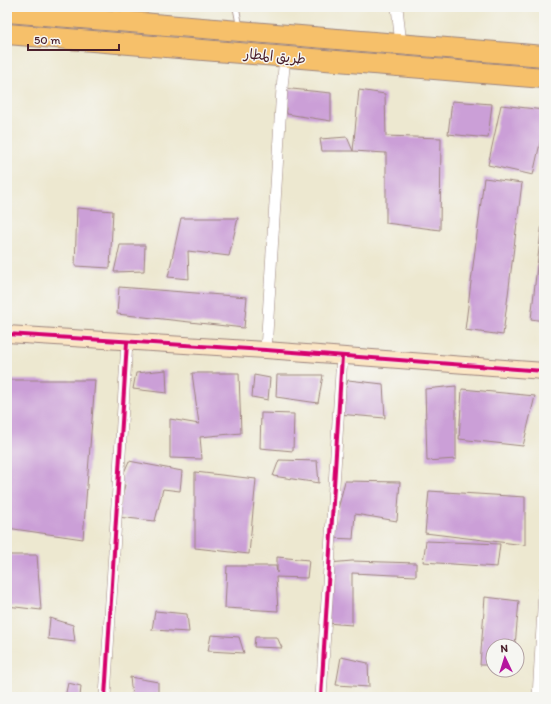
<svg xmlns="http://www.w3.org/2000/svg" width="551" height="704" viewBox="0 0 551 704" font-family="Itim,'Playpen Sans Arabic',sans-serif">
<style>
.building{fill:#cb9fd7}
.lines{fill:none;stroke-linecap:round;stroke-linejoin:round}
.lane-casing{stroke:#9c847e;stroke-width:7}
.street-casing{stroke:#9c847e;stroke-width:12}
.secondary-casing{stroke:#9c847e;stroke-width:18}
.highway-casing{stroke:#9c847e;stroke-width:22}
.lane{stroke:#fff;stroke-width:5.5}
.street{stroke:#fff;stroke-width:11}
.secondary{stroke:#fbe6c4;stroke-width:16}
.highway{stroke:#f6c06b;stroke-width:20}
.cycleway-casing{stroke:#f6f6f2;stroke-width:6}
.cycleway{stroke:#d6006c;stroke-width:4}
.labels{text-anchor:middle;stroke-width:3;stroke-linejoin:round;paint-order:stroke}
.street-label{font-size:14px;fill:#4a1f2b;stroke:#f6f6f2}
</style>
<rect width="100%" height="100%" fill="#f6f6f2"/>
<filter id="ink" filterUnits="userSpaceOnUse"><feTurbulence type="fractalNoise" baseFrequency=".025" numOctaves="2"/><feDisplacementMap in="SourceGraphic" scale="8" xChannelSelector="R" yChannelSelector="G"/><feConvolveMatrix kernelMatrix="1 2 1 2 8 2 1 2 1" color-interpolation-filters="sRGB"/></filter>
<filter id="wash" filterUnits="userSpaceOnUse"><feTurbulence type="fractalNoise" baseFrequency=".012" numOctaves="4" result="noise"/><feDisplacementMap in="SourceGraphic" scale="16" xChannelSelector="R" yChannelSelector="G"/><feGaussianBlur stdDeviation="0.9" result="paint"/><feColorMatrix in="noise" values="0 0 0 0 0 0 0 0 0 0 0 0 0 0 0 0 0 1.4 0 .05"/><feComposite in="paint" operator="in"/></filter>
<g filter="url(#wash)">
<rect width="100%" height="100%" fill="#ede8d0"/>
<g id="blocks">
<g class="building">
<path d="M282,88l49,5v28l-44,-7z"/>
<path d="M359,90l26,4 1,42 55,2 -1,92 -54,-7v-70l-33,-2z"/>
<path d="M452,101l40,3 -4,34 -40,-4z"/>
<path d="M501,105l43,5v15l-11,50 -45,-10z"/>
<path d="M347,137l6,14h-31l-2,-12z"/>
<path d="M484,178l38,5 -19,152 -38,-5z"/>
<path d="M77,208l36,3 -3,57 -35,-2z"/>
<path d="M543,214h1v107l-13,-2z"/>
<path d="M181,218h57l-9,38 -41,-5 1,28 -21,-2z"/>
<path d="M120,245h25l-1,26 -30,1z"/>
<path d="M119,287l128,10 -3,31 -127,-14z"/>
<path d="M166,370l1,23 -34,-4 3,-16z"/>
<path d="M192,373h47l2,60 -41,4 2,22 -32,-1v-39l29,5z"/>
<path d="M254,375l16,3 -2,22 -16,-3z"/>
<path d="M277,375h46l-5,28 -42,-6z"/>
<path d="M7,380h88l-12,159 -76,-11z"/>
<path d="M348,380l35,4 2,34 -47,-4z"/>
<path d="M456,386v73l-29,2 -2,-72z"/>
<path d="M462,389l73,7 -12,50 -64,-7z"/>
<path d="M261,413l33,1 -1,37 -33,-3z"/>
<path d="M279,460l38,1 2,22 -46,-7z"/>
<path d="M129,461l53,10 -2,20 -17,-2 -8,32 -38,-4 8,-32 -6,-1z"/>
<path d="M195,472l61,7 -7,75 -54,-6z"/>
<path d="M345,481l55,1 -3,39 -42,-7 -2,25 -22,-1z"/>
<path d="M429,491l96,6v48l-100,-12z"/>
<path d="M426,541l74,3 -3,23 -74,-5z"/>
<path d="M7,555h30l4,55 -34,-4z"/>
<path d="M277,557l32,3 -2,18 -31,-1 2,34 -53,-3 2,-42h49l1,7z"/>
<path d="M352,561l64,2v13l-64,-3v52l-26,-2 3,-60z"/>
<path d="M485,597l34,4 -4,45h-22v19h-13z"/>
<path d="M155,611l32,3 2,18 -37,-2z"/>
<path d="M50,618l23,7 2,17 -27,-3z"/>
<path d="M211,635l28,2 5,16 -36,-2z"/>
<path d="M255,637h22l5,11 -28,-1z"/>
<path d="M341,657l27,6 1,24 -33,-2z"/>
<path d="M130,677l28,5v15h-26z"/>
<path d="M68,683l13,3 -1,11h-15z"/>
</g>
</g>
</g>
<g filter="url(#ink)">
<use href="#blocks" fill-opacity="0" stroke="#9c847e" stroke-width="1"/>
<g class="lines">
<defs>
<path id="lane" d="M236,7l4,21"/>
<g id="street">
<path d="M397,7l4,38"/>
<path d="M266,350l16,-262 3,-31"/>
<path d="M105,697l22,-355"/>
<path d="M321,697l21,-341"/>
<path d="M538,697l6,-105"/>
</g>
<path id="secondary" d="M7,334l259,16 278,21"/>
<g id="highway">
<path d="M7,12l537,44"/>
<path d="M7,34l537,44"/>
</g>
</defs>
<use href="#lane" class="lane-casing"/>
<use href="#street" class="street-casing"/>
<use href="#secondary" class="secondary-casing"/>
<use href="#highway" class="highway-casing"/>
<use href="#lane" class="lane"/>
<use href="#street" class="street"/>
<use href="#secondary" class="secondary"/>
<use href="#highway" class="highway"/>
<defs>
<g id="cycleway">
<path d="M7,334l259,16 278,21"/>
<path d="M105,697l22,-355"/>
<path d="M321,697l21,-341"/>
</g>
</defs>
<use href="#cycleway" class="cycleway-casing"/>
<use href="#cycleway" class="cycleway"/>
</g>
</g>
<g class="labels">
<g class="street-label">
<text transform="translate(275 56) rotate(5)" y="5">طريق المطار</text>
</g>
</g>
<rect width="551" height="704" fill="none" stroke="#f6f6f2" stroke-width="24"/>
<g transform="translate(505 658) rotate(356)"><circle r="19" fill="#f6f6f2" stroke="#b1a0a2"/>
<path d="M0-3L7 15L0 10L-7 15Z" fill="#b5179e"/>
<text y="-6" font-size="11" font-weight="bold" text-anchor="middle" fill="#4a1f2b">N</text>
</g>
<path d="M28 44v6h91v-6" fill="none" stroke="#4a1f2b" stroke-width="2"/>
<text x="34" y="44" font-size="12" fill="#4a1f2b" stroke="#f6f6f2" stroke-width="3" paint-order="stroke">50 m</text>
</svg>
